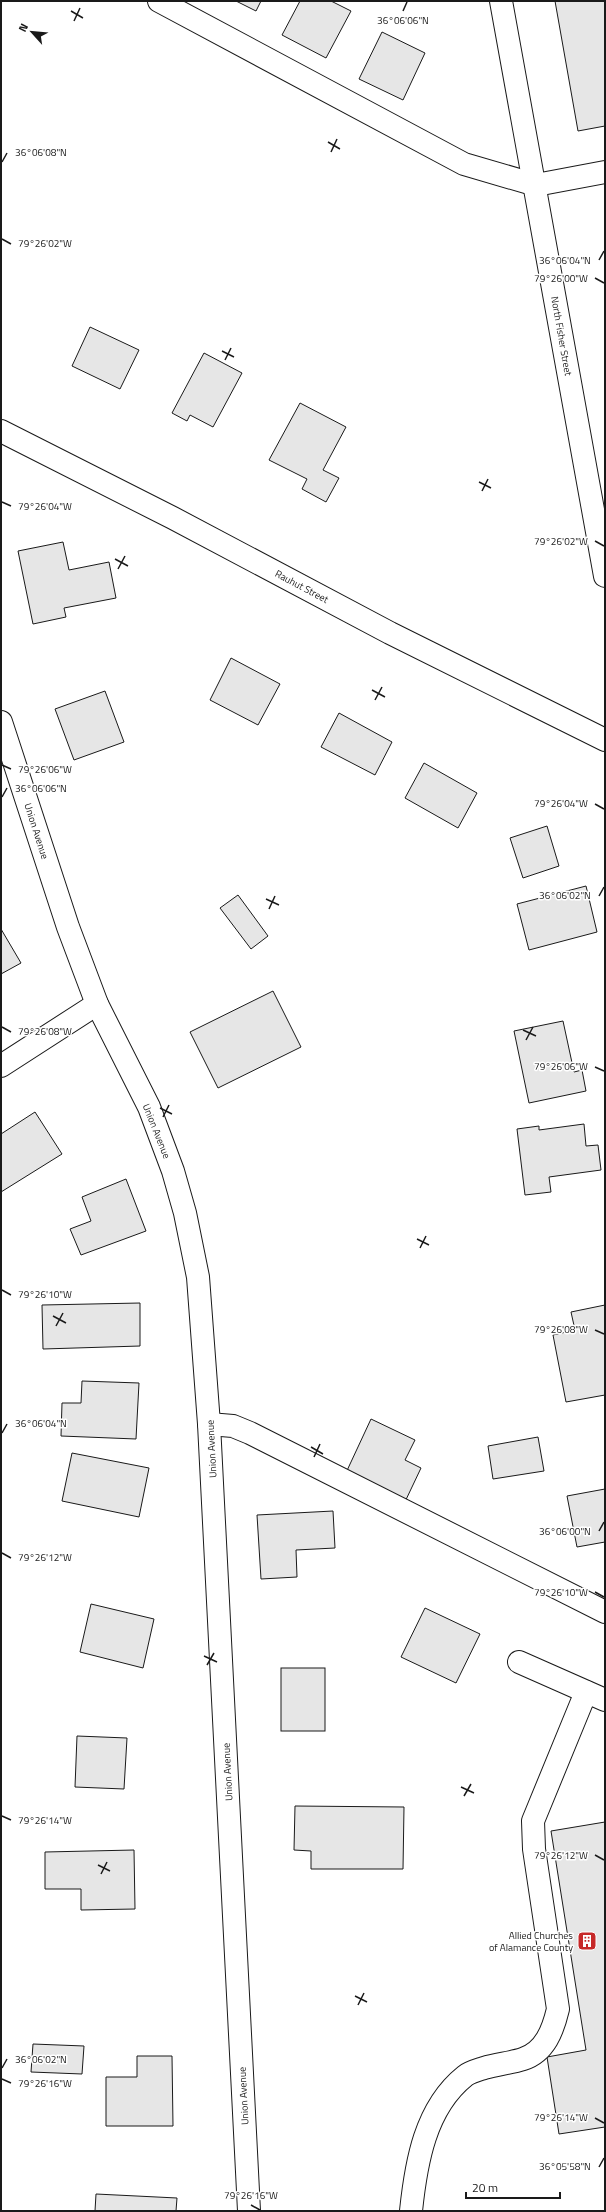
<svg xmlns="http://www.w3.org/2000/svg" width="606" height="2212" viewBox="0 0 606 2212" font-family="'Titillium Web',sans-serif">
<style>
.building{fill:#e6e6e6;stroke:#1a1a1a}
.lines{fill:none;stroke-linecap:round;stroke-linejoin:round}
.minor-casing{stroke:#1a1a1a;stroke-width:24}
.major-casing{stroke:#1a1a1a;stroke-width:24}
.minor{stroke:#fff;stroke-width:22}
.major{stroke:#fff;stroke-width:22}
.ticks{fill:none;stroke:#1a1a1a;stroke-width:1.5}
.labels{text-anchor:middle;stroke-width:3;stroke-linejoin:round;paint-order:stroke}
.street-label{font-size:10px;fill:#1a1a1a;stroke:#fff}
.poi-label{font-size:10px;fill:#1a1a1a;stroke:#fff;text-anchor:end}
.ticks-label{font-size:10px;text-anchor:middle;fill:#1a1a1a;stroke:#fff;stroke-width:3;stroke-linejoin:round;paint-order:stroke}
</style>
<rect width="100%" height="100%" fill="#fff"/>
<g class="building">
<path d="M236,1h25l-5,10z"/>
<path d="M300,1h31l20,10 -25,47 -44,-23z"/>
<path d="M555,1h50v125l-27,5z"/>
<path d="M382,32l43,21 -22,47 -44,-21z"/>
<path d="M90,327l49,23 -19,39 -48,-23z"/>
<path d="M204,353l38,20 -29,54 -23,-12 -3,6 -15,-8z"/>
<path d="M300,403l46,24 -23,43 16,8 -13,24 -24,-13 5,-10 -38,-19z"/>
<path d="M63,542l6,28 40,-8 7,36 -52,10 2,9 -33,7 -15,-73z"/>
<path d="M231,658l49,26 -22,41 -48,-25z"/>
<path d="M105,691l19,51 -50,18 -19,-51z"/>
<path d="M339,713l53,29 -17,33 -54,-28z"/>
<path d="M424,763l53,30 -19,35 -53,-30z"/>
<path d="M547,826l12,40 -36,12 -13,-40z"/>
<path d="M586,886l11,46 -68,18 -12,-46z"/>
<path d="M238,895l30,41 -17,13 -31,-41z"/>
<path d="M1,929l20,34 -20,11z"/>
<path d="M273,991l28,56 -83,41 -28,-56z"/>
<path d="M563,1021l11,51 8,-2 4,21 -57,12 -15,-72z"/>
<path d="M35,1112l27,42 -61,38v-58z"/>
<path d="M584,1124l2,22 12,-1 3,25 -52,7 2,15 -26,3 -8,-66 22,-3v4z"/>
<path d="M126,1179l20,52 -65,24 -11,-26 21,-8 -9,-24z"/>
<path d="M140,1303v43l-97,3 -1,-44z"/>
<path d="M605,1305v90l-39,7 -13,-67 22,-5 -4,-18z"/>
<path d="M82,1381l57,2 -3,56 -75,-3 1,-33h19z"/>
<path d="M371,1419l44,21 -10,20 16,8 -18,38 -59,-29z"/>
<path d="M538,1437l6,34 -51,8 -5,-33z"/>
<path d="M72,1453l77,15 -10,49 -77,-16z"/>
<path d="M605,1489v53l-28,5 -10,-51z"/>
<path d="M333,1511l2,37 -39,2 1,27 -36,2 -4,-64z"/>
<path d="M91,1604l63,15 -11,49 -63,-16z"/>
<path d="M425,1608l55,26 -24,49 -55,-26z"/>
<rect x="281" y="1668" width="44" height="63"/>
<path d="M77,1736l50,2 -3,51 -49,-2z"/>
<path d="M295,1806l109,1 -1,62h-92v-18l-17,-1z"/>
<path d="M605,1822v305l-46,7 -12,-77 39,-7 -35,-219z"/>
<path d="M134,1850l1,59 -54,1v-21h-36v-37z"/>
<path d="M33,2044l51,2 -2,28 -51,-2z"/>
<path d="M137,2056h35l1,70h-67v-49h31z"/>
<path d="M96,2194l81,4 -1,13h-81z"/>
</g>
<g class="lines">
<defs>
<g id="minor">
<path d="M159,1l305,163 72,21 69,-13"/>
<path d="M1,722l67,205 29,77 52,103 24,64 12,42 13,64 11,147 40,787"/>
<path d="M1,1066l96,-62"/>
<path d="M209,1424l24,2 17,7 355,179"/>
<path d="M519,1662l86,38"/>
<path d="M411,2211c5,-48 14,-103 54,-135 5,-4 13,-6 19,-8 13,-4 27,-5 39,-9 22,-7 30,-29 35,-50l-24,-160 -1,-28 53,-129"/>
</g>
<g id="major">
<path d="M501,1l104,575"/>
<path d="M1,431l172,87 217,115 215,107"/>
</g>
</defs>
<use href="#minor" class="minor-casing"/>
<use href="#major" class="major-casing"/>
<use href="#minor" class="minor"/>
<use href="#major" class="major"/>
</g>
<path class="ticks" d="M71,11l12,7M403,11l4,-9M74,21l6,-13M328,142l12,7M331,152l6,-13M2,162l5,-9M2,239l9,5M599,260l5,-9M595,278l9,5M222,351l12,6M225,360l6,-12M479,482l12,6M482,491l6,-12M2,502l9,4M595,541l9,5M115,559l13,7M118,569l7,-13M372,690l13,7M375,700l7,-13M2,765l9,4M2,797l5,-9M595,804l9,5M599,896l5,-9M266,899l13,6M269,909l6,-13M2,1027l9,5M523,1030l13,6M526,1040l7,-13M595,1067l9,4M160,1108l12,6M163,1117l6,-12M417,1239l12,6M420,1248l6,-12M2,1290l9,5M53,1316l13,7M56,1326l7,-13M595,1330l9,4M2,1433l5,-9M311,1447l12,7M314,1457l6,-13M599,1531l5,-9M2,1553l9,5M595,1592l9,5M204,1656l13,6M207,1665l7,-12M461,1787l13,6M464,1796l7,-12M2,1816l9,4M595,1855l9,5M98,1865l12,6M101,1874l6,-12M355,1996l12,6M358,2005l6,-12M2,2068l5,-9M2,2079l9,4M595,2118l9,5M599,2167l5,-9M251,2205l9,5"/>
<defs>
<symbol id="building-square" viewBox="-11 -11 22 22"><rect x="-9" y="-9" width="18" height="18" rx="4" fill="#c62828" stroke="#fff"/><path d="M-4-6H4V6H1V3H-1V6H-4ZM-2.5-4.3h1.7v1.8h-1.7ZM.8-4.3h1.7v1.8H.8ZM-2.5-1h1.7V.8h-1.7ZM.8-1h1.7V.8H.8Z" fill="#fff"/></symbol>
</defs>
<g fill-rule="evenodd">
<use href="#building-square" x="576" y="1930" width="22" height="22"/>
</g>
<g class="labels">
<g class="street-label">
<text transform="translate(562 336) rotate(80)" y="4">North Fisher Street</text>
<text transform="translate(302 586) rotate(28)" y="4">Rauhut Street</text>
<text transform="translate(37 831) rotate(72)" y="4">Union Avenue</text>
<text transform="translate(157 1131) rotate(68)" y="4">Union Avenue</text>
<text transform="translate(211 1449) rotate(-93)" y="4">Union Avenue</text>
<text transform="translate(227 1772) rotate(-93)" y="4">Union Avenue</text>
<text transform="translate(243 2096) rotate(-93)" y="4">Union Avenue</text>
</g>
<g class="poi-label">
<text x="573" y="1939">Allied Churches<tspan x="573" dy="12">of Alamance County</tspan></text>
</g>
</g>
<g class="ticks-label">
<text x="403" y="24">36°06'06"N</text>
<text x="41" y="156">36°06'08"N</text>
<text x="45" y="247">79°26'02"W</text>
<text x="565" y="264">36°06'04"N</text>
<text x="561" y="282">79°26'00"W</text>
<text x="45" y="510">79°26'04"W</text>
<text x="561" y="545">79°26'02"W</text>
<text x="45" y="773">79°26'06"W</text>
<text x="41" y="792">36°06'06"N</text>
<text x="561" y="807">79°26'04"W</text>
<text x="565" y="899">36°06'02"N</text>
<text x="45" y="1035">79°26'08"W</text>
<text x="561" y="1070">79°26'06"W</text>
<text x="45" y="1298">79°26'10"W</text>
<text x="561" y="1333">79°26'08"W</text>
<text x="41" y="1427">36°06'04"N</text>
<text x="565" y="1535">36°06'00"N</text>
<text x="45" y="1561">79°26'12"W</text>
<text x="561" y="1596">79°26'10"W</text>
<text x="45" y="1824">79°26'14"W</text>
<text x="561" y="1859">79°26'12"W</text>
<text x="41" y="2063">36°06'02"N</text>
<text x="45" y="2087">79°26'16"W</text>
<text x="561" y="2121">79°26'14"W</text>
<text x="565" y="2170">36°05'58"N</text>
<text x="251" y="2199">79°26'16"W</text>
</g>
<rect width="606" height="2212" fill="none" stroke="#1a1a1a" stroke-width="4"/>
<g transform="translate(32 32) rotate(297)" stroke="#ffffff" stroke-width="3" paint-order="stroke">
<path d="M0-3L7 15L0 10L-7 15Z" fill="#1a1a1a"/>
<text y="-6" font-size="11" font-weight="bold" text-anchor="middle" fill="#1a1a1a">N</text>
</g>
<path d="M466 2192v6h94v-6" fill="none" stroke="#1a1a1a" stroke-width="2"/>
<text x="472" y="2192" font-size="12" fill="#1a1a1a" stroke="#ffffff" stroke-width="3" paint-order="stroke">20 m</text>
</svg>
